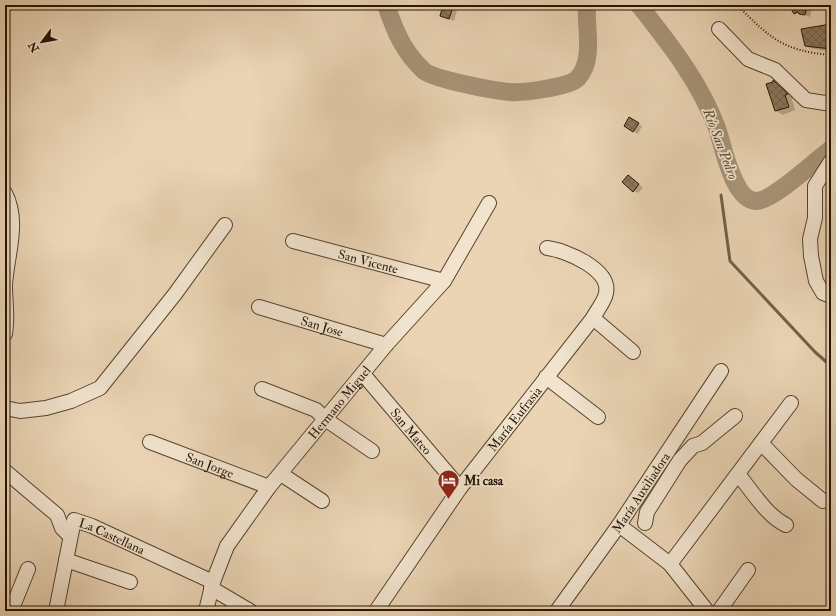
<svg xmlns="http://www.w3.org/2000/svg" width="836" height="616" viewBox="0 0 836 616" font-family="'IM FELL Double Pica',serif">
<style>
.shadow{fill:#0003}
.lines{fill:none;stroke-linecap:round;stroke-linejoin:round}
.stream{stroke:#736048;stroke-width:3}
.river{stroke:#a79377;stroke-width:18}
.building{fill:url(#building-cross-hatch);stroke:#261401}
.minor-casing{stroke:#57442e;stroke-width:16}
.path{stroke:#261401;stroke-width:2;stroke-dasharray:1 2;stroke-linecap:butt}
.minor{stroke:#f1e3ce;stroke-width:14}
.labels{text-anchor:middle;stroke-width:3.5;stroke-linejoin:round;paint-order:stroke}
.street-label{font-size:13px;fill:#261401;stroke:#f1e3ce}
.poi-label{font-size:13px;font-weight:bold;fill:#261401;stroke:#f1e3ce;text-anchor:start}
.water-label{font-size:14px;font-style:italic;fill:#5a4730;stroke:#f1e3ce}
</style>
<defs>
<pattern id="building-cross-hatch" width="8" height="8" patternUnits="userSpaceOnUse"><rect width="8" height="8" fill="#8c785e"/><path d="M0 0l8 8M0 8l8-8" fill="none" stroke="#72614b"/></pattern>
</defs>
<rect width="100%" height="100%" fill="#ead4b4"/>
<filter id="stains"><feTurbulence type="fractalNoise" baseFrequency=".005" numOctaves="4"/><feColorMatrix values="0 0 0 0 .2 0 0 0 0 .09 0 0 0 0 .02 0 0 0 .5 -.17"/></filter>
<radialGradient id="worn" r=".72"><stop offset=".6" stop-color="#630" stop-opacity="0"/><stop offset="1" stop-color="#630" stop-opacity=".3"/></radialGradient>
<g class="shadow">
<path d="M444,5l13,5 -3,11 -13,-5z"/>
<path d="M794,5h19l-3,12 -10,-4z"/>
<path d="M831,25v27l-21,-4 -5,-3z"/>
<path d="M774,81l20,17 -2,1 3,11 -12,5 -7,-4z"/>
<path d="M629,118l13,8 -4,8 -13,-8z"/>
<path d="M633,179l10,9 -5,5 -4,-2z"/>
<path d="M831,207v12l-3,-11z"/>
</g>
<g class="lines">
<g class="stream">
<path d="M721,195l9,66 85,91 16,14"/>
<path d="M824,611l7,-10"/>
</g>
<g class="river">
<path d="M386,5c9,26 17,46 37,65 8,9 73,21 87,22 13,1 60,-5 68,-14 17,-19 7,-50 9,-73"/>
<path d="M639,5c30,38 61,77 78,123 6,17 16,74 40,73 17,-1 59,-41 74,-52"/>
</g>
</g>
<g class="building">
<path d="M443,5l10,2 -4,12 -9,-3z"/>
<path d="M789,5h21l-3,2 -2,8 -6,-1 -1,-2 -4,2z"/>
<path d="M831,24v25l-26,-3 -4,-17z"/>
<path d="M773,80l15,14 -3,1 4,12 -14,4 -9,-27 7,-2z"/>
<path d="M629,117l10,6 -6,9 -9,-6z"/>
<path d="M628,175l11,9 -6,8 -11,-10z"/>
</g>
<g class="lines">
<defs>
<g id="minor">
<path d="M719,29l29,30 27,11 31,30 19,3 6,-2"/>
<path d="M831,161l-16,25v32l-5,21 1,17 5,25 7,12 8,3"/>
<path d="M5,193c15,29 2,61 0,92 0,17 3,32 0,49"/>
<path id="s1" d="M293,241l151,40"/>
<path id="s2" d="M259,307l127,38"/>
<path d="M593,318l40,34"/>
<path id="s3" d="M363,374l97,114"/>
<path d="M546,377l52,40"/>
<path d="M262,389l54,21 9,9 47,32"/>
<path d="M5,408l15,3 26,-3 25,-7 29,-13 75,-94 50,-69"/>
<path id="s4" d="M150,442l119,45"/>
<path d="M761,443l35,36 27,22"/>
<path d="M5,471l52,44 5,13 8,8"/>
<path d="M281,474l41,27"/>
<path d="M738,474c14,17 28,41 48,51"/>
<path d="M645,523l2,-11 33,-52 13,-14 9,-3 33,-27"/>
<path d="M619,525l51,39 37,47"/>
<path d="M66,560l64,22"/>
<path d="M670,564l121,-161"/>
<path d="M211,588l39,23"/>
<path d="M11,611l17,-42"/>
<path id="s5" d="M56,611l18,-91 18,6 121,56"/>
<path id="s6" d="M206,611l7,-29 14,-36 42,-59 117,-142 58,-64 45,-78"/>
<path id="s7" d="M376,611l84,-123 133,-170c4,-8 12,-17 13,-25 5,-24 -41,-43 -59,-45"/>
<path id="s8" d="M557,611l62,-86 102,-154"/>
<path d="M719,611l29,-41"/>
</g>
</defs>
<use href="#minor" class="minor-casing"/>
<path class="path" d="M737,5c33,33 46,46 94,50"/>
<use href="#minor" class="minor"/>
</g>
<defs>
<symbol id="hotel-pin" viewBox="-11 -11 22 30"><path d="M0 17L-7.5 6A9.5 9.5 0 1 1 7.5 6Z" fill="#8f2418" stroke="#f1e3ce"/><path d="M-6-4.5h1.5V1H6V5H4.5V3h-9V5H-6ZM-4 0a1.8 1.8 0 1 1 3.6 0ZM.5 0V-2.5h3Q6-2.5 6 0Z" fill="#fff"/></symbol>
</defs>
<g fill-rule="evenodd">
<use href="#hotel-pin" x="436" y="468" width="25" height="34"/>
</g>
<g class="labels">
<g class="street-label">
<text dy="5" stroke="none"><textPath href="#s1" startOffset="78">San Vicente</textPath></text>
<text dy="5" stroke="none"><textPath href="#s2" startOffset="66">San Jose</textPath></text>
<text dy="5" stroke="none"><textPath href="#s6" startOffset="251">Hermano Miguel</textPath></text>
<text dy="5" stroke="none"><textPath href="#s7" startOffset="237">María Eufrasia</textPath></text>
<text dy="5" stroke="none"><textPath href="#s3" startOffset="75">San Mateo</textPath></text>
<text dy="5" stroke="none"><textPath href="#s4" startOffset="64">San Jorge</textPath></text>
<text dy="5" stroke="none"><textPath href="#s8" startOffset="145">María Auxiliadora</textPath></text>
<text dy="5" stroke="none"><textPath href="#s5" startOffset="134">La Castellana</textPath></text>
</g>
<g class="poi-label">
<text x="464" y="485">Mi casa</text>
</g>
<g class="water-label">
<text transform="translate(721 144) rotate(69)" y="5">Río San Pedro</text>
</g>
</g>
<rect width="836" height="616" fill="none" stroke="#ead4b4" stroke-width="20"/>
<rect x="6" y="6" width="824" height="604" fill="none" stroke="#261401" stroke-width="2"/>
<rect x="10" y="10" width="816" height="596" fill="none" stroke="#261401"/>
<g transform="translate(42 42) rotate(238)" stroke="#f1e3ce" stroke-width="3" paint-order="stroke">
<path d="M0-3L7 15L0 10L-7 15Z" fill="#261401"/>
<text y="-6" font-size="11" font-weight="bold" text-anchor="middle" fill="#261401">N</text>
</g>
<rect width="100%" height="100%" filter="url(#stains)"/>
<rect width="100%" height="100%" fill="url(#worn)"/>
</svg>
